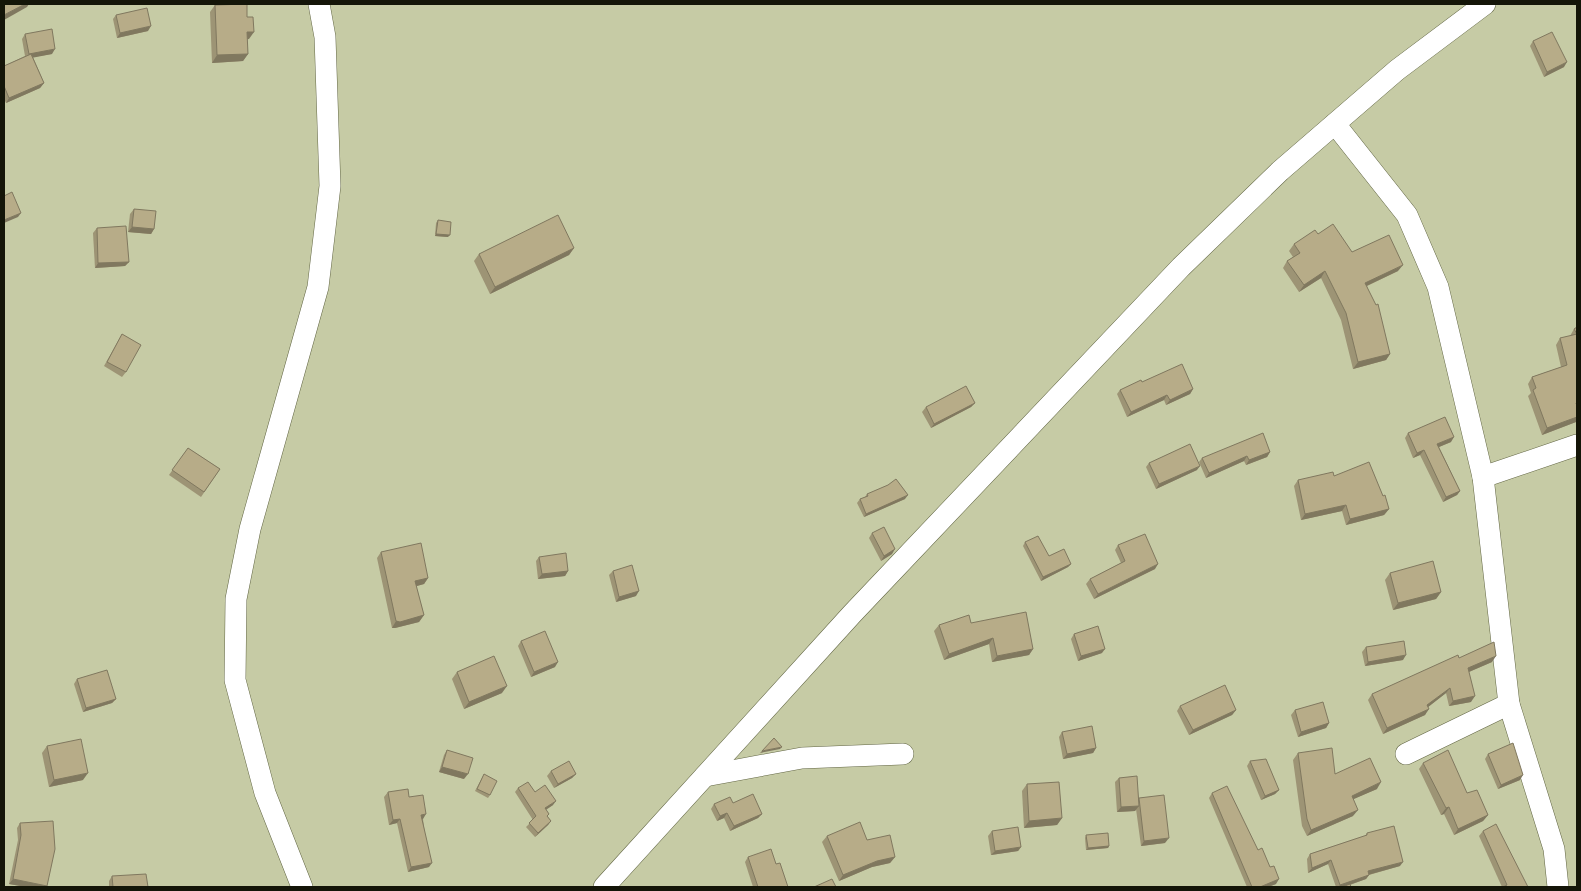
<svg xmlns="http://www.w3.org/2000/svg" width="1581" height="891" viewBox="0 0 1581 891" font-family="'Fira Sans Condensed',sans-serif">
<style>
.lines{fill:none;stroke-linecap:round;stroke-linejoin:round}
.minor-casing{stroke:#626644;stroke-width:22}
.minor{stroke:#fff;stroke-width:21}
.wall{fill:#9d9475}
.shaded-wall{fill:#80785f}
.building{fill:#b7ac88;stroke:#80785f}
</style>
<rect width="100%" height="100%" fill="#c6cba5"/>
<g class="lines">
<defs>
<g id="minor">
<path d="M1335,124l72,91 31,72 45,190 26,227 45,145 4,38"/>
<path d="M1483,477l94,-32"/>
<path d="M1406,754l103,-50"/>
<path d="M705,776l97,-18 101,-4"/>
<path d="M302,887l-37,-94 -30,-113 1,-81 14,-70 68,-242 12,-101 -5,-149 -6,-33"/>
<path d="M604,887l248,-273 329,-347 99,-96 117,-101 88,-66"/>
</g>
</defs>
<use href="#minor" class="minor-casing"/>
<use href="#minor" class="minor"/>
</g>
<g class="wall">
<path d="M215,5l32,12 2,22h-2l1,15 -5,7 -31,2 -2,-51z"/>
<path d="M116,15l32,16 -31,7 -4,-19z"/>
<path d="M25,34l27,20 -19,3 11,26 -4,5 -34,15 -2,-4v-33l21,-10 -3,-17z"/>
<path d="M1533,41l31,26 -20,10 -14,-31z"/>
<path d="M134,209l20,20 -3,5 -23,-2 2,-18z"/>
<path d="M438,220l10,17 -13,-1 1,-13z"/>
<path d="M97,228l32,34 -4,4 -30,2 -2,-35z"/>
<path d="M1318,234l34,18 46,19 -31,15 23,68 -4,6 -33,9 -12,-49 -20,-42 -22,14 -16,-24 4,-7 6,-4 -4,-6 5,-7z"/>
<path d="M574,248l-5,7 -79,39 -16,-33 5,-7z"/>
<path d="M1577,327v94l-1,1 -34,13 -14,-39 3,-3 -3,-9 4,-7 29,-10 -5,-22 4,-7 10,-2 4,-7z"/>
<path d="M122,334l4,38 -4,5 -18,-11z"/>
<path d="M1142,382l51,7 -3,5 -24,11 -2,-5 -37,17 -10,-23 3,-4z"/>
<path d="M975,403l-4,4 -40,21 -9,-16 4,-5z"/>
<path d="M1408,433l43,9 -12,5 21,44 -3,4 -14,7 -23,-47 -7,3 -8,-20z"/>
<path d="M188,448l32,21 -19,28 -32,-22z"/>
<path d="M1270,452l-3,5 -21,8 -2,-4 -38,17 -7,-16 3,-4z"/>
<path d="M1149,463l48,7 -41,19 -10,-22z"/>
<path d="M1334,476l55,33 -5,6 -38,10 -4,-14 -41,9 -7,-34 4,-6z"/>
<path d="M867,494l38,5 -41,18 -7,-14 3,-4 5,-2z"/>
<path d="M872,533l20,21 -11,7 -12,-23z"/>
<path d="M1025,542l24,14 22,8 -3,3 -27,14 -18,-35z"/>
<path d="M1118,545l37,24 -61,30 -8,-15 4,-5 31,-16 -6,-13z"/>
<path d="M381,552l47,26 -4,6 -8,2 8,29 -5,7 -24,6h-3l-15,-70z"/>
<path d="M539,557l29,14 -3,5 -27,3 -2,-18z"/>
<path d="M613,571l23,25 -20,6 -7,-27z"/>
<path d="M1390,573l51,19 -5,7 -43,11 -8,-30z"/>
<path d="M971,623l62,26 -4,6 -37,7 -3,-18 -45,16 -10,-29 5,-6z"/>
<path d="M1074,634l28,19 -24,8 -7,-22z"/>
<path d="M521,641l34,26 -24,10 -13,-31z"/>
<path d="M1366,647l37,13 -38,6 -3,-14z"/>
<path d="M1459,658l33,4 -23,10 2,30 -22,4 -3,-13 -18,14 -3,8 -42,19 -15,-34 4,-6z"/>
<path d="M457,672l45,21 -38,16 -12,-30z"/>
<path d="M77,679l39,20 -4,4 -29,9 -9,-28z"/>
<path d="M1180,706l56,4 -4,5 -43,20 -12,-24z"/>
<path d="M1295,710l34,13 -3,5 -28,9 -7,-22z"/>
<path d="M1062,732l34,16 -3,5 -30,6 -4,-22z"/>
<path d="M47,746l36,34 -34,7 -7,-34z"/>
<path d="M447,750l17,29 -25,-7 5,-17z"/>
<path d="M1298,753l37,21 42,15 -24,10v17l-46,20 -5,-10 -9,-66z"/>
<path d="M1488,754l32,26 -22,9 -13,-30z"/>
<path d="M1250,761l29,29 -4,4 -14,6 -14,-34z"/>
<path d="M1423,763l44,30 21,22 -5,6 -29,14 -10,-21 -3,1 -22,-46z"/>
<path d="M551,771l25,3 -4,4 -18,10 -7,-12z"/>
<path d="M484,774l6,21 -2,3 -13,-7z"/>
<path d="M1119,778l19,20 27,45 -24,3 -5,-37 -1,2 -18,1 -2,-30z"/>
<path d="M1027,784l35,34 -5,7 -33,3 -2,-37z"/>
<path d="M518,788l17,4 18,13 -7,5 3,4 -2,2 4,5 -3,4 -13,12 -9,-10 7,-7 -18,-28z"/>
<path d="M388,792l21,5 14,22 6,48 -21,5 -11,-49 -8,2 -5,-28z"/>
<path d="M1212,793l46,57 18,34 -8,3h-21l-38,-89z"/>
<path d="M733,803l29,11 -4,4 -28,13 -6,-13 -7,3 -6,-12 3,-5z"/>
<path d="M20,823l27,63v1h-21l-17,-3 9,-44 -1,-12z"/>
<path d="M992,831l29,16 -3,4 -27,4 -3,-19z"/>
<path d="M1483,831l45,56h-26l-23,-51z"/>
<path d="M1367,833l33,33 -31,9 -3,4 -16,6 1,2h-15l-8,-23 -20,9 -1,-14 3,-5 55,-18z"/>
<path d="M1086,835l23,11 -1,2 -22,2 -1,-12z"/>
<path d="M827,836l40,4 28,17 -5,6 -18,4 -33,14 -17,-39z"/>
<path d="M748,857l28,7 12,23h-35l-8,-25z"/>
<path d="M112,876l36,11h-39v-6z"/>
</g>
<g class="shaded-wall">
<path d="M25,4h4l-2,3 -23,13v-5z"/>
<path d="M151,26l-3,5 -31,7 3,-5z"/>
<path d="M247,32h7l-5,7 -7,1z"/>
<path d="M55,49l-3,5 -26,5 3,-5z"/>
<path d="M248,54l-5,7 -31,2 5,-8z"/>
<path d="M1567,62l-3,5 -20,10 3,-5z"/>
<path d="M44,83l-4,5 -34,15 3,-5z"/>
<path d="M21,213l-3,4 -14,6v-3z"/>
<path d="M132,227l22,2 -3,5 -23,-2z"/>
<path d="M436,234l14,1 -2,2 -13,-1z"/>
<path d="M574,248l-5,7 -79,39 5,-7z"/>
<path d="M129,262l-4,4 -30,2 3,-5z"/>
<path d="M1403,265l-5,6 -38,18 5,-6z"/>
<path d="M1325,271l-4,7 -22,14 5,-7z"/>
<path d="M1390,354l-4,6 -33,9 5,-7z"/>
<path d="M1193,389l-3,5 -24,11 4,-5z"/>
<path d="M1167,395l-3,5 -37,17 4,-5z"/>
<path d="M975,403l-4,4 -40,21 3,-4z"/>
<path d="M1577,417v4l-1,1 -34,13 5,-7z"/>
<path d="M1454,437l-3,5 -17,7 3,-5z"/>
<path d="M1424,450l-4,5 -7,3 4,-5z"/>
<path d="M1270,452l-3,5 -21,8 3,-5z"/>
<path d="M1247,456l-3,5 -38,17 3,-5z"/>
<path d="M1200,466l-3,4 -41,19 3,-5z"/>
<path d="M1460,491l-3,4 -14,7 3,-5z"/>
<path d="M908,495l-3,4 -41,18 2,-3z"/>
<path d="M1346,505l-4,6 -41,9 4,-6z"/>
<path d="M1389,509l-5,6 -38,10 4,-6z"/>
<path d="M895,549l-3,5 -11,7 3,-5z"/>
<path d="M1071,564l-3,3 -27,14 2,-4z"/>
<path d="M1158,564l-3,5 -61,30 4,-5z"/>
<path d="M568,571l-3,5 -27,3 4,-5z"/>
<path d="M428,578l-4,6 -14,4 5,-7z"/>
<path d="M639,591l-3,5 -20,6 3,-5z"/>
<path d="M1441,592l-5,7 -43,11 5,-7z"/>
<path d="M424,615l-5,7 -24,6h-3l4,-7z"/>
<path d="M993,638l-4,6 -45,16 5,-6z"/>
<path d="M1033,649l-4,6 -37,7 5,-6z"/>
<path d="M1105,649l-3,4 -24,8 3,-5z"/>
<path d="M1406,655l-3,5 -38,6 3,-4z"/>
<path d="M1496,656l-4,6 -28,12 4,-6z"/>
<path d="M558,662l-3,5 -24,10 3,-5z"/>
<path d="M507,686l-5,7 -38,16 5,-7z"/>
<path d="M1450,688l-4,5 -23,18 4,-6z"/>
<path d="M1475,696l-4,6 -22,4 4,-5z"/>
<path d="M116,699l-4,4 -29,9 3,-4z"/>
<path d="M1429,709l-4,6 -42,19 4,-6z"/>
<path d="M1236,710l-4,5 -43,20 4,-5z"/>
<path d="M1329,723l-3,5 -28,9 3,-5z"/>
<path d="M782,747l-2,2 -20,4 2,-2z"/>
<path d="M1096,748l-3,5 -30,6 4,-5z"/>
<path d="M442,767l26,7 -4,5 -25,-7z"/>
<path d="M88,773l-5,7 -34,7 5,-7z"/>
<path d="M576,774l-4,4 -18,10 4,-4z"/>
<path d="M1523,775l-3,5 -22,9 3,-4z"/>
<path d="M1381,782l-4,7 -30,13 5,-6z"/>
<path d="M1279,790l-4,4 -14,6 4,-4z"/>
<path d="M556,801l-3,4 -11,7 3,-4z"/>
<path d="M1139,806l-4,5 -18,1 4,-5z"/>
<path d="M1449,807l-5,7 -3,1 5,-7z"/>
<path d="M1358,810l-5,6 -46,20 4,-6z"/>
<path d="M727,813l-3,5 -7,3 3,-5z"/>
<path d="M426,814l-3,5 -5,1 3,-5z"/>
<path d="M762,814l-4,4 -28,13 4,-5z"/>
<path d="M1488,815l-5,6 -29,14 4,-6z"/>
<path d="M1062,818l-5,7 -33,3 5,-7z"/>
<path d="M400,819l-3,4 -8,2 4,-5z"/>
<path d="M551,821l-3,4 -13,12 3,-4z"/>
<path d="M1169,838l-4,5 -24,3 3,-5z"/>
<path d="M1109,846l-1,2 -22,2 2,-2z"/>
<path d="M1021,847l-3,4 -27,4 4,-4z"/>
<path d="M895,857l-5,6 -18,4 -33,14 4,-6 34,-14z"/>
<path d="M1331,860l-3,4 -20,9 4,-5z"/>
<path d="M1403,862l-3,4 -36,10 4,-5z"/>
<path d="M432,863l-3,4 -21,5 3,-5z"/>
<path d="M1369,875l-3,4 -23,8h-5l2,-2z"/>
<path d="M13,879l34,7v1h-21l-17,-3z"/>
<path d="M1279,879l-3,5 -8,3h-8z"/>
</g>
<g class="building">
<path d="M4,4h21l-21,11z"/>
<path d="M247,4v13h6l1,15h-7l1,22 -31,1 -2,-50z"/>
<path d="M147,8l4,18 -31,7 -4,-18z"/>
<path d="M52,29l3,20 -26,5 -4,-20z"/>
<path d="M1552,32l15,30 -20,10 -14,-31z"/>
<path d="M31,54l13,29 -35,15 -5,-12v-20z"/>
<path d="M12,192l9,21 -17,7v-24z"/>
<path d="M134,209l22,2 -2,18 -22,-2z"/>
<path d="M558,215l16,33 -79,39 -16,-33z"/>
<path d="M438,220l13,2 -1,13 -14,-1z"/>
<path d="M1333,224l19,28 37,-17 14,30 -38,18 11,22 2,-1 12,50 -32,8 -12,-49 -21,-42 -21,14 -17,-24 13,-8 -6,-9 21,-14 3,4z"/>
<path d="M126,226l3,36 -31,1 -1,-35z"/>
<path d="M1577,327v75l-1,1 1,3v11l-30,11 -14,-38 3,-2 -4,-11 35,-12 -7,-27 17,-4 -3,-5z"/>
<path d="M122,334l19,11 -15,27 -19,-10z"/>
<path d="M1182,364l11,25 -23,11 -3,-5 -36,17 -11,-22 21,-10 1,2z"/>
<path d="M966,386l9,17 -41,21 -8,-17z"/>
<path d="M1445,417l9,20 -17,7 23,47 -14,6 -22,-47 -7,3 -9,-20z"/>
<path d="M1263,433l7,19 -21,8 -2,-4 -38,17 -7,-15z"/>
<path d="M1190,444l10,22 -41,18 -10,-21z"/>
<path d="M188,448l32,21 -16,23 -32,-22z"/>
<path d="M1369,462l14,34 2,-1 4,14 -39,10 -4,-14 -41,9 -7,-34 35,-8 1,4z"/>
<path d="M896,479l12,16 -42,19 -6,-15 8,-3 -1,-2 21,-9z"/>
<path d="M884,527l11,22 -11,7 -12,-23z"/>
<path d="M1145,534l13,30 -60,30 -8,-15 35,-18 -7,-16z"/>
<path d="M1038,536l11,20 15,-7 7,15 -28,13 -18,-35z"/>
<path d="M421,543l7,35 -13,3 9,34 -24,7 -4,-1 -15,-69z"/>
<path d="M566,553l2,18 -26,3 -3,-17z"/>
<path d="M1433,561l8,31 -43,11 -8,-30z"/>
<path d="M632,565l7,26 -20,6 -6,-26z"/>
<path d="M1026,612l7,37 -36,7 -4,-18 -44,16 -10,-29 30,-10 2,8z"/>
<path d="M1098,626l7,23 -24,7 -7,-22z"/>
<path d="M545,631l13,31 -24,10 -13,-31z"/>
<path d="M1404,641l2,14 -38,7 -2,-15z"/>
<path d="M1494,642l2,14 -28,12 7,28 -22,5 -3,-13 -23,17 2,4 -42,19 -15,-34 86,-39 1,3z"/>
<path d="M494,656l13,30 -38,16 -12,-30z"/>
<path d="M107,670l9,29 -30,9 -9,-29z"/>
<path d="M1225,685l11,25 -43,20 -13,-24z"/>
<path d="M1323,702l6,21 -28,9 -6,-22z"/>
<path d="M1092,726l4,22 -29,6 -5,-22z"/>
<path d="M774,738l8,9 -20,4z"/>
<path d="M81,739l7,34 -34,7 -7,-34z"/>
<path d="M1513,743l10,32 -22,10 -13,-31z"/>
<path d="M1332,748l3,26 35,-16 11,24 -29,14 6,14 -47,20 -4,-11 -9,-66z"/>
<path d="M447,750l26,8 -5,16 -26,-7z"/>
<path d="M1448,750l19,43 10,-3 11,25 -30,14 -9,-22 -3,1 -23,-45z"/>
<path d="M1266,759l13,31 -14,6 -15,-35z"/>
<path d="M569,761l7,13 -18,10 -7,-13z"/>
<path d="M484,774l13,7 -7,14 -13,-6z"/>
<path d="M1137,776l2,30 -18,1 -2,-29z"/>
<path d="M528,782l7,10 10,-7 11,16 -11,7 4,6 -2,2 4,5 -13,12 -9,-10 7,-7 -18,-28z"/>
<path d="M1059,782l3,36 -33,3 -2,-37z"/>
<path d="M1227,786l31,64 4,-2 8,19 4,-1 5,13 -19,8h-8l-40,-94z"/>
<path d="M408,789l1,8 14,-2 3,19 -5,1 11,48 -21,4 -11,-48 -7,1 -5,-28z"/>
<path d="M753,794l9,20 -28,12 -7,-13 -7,3 -6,-12 16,-7 3,6z"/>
<path d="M1164,795l5,43 -25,3 -5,-43z"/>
<path d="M53,821l2,28 -8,37 -34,-7 8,-44 -1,-12z"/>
<path d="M860,822l7,18 23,-5 5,22 -18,4 -34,14 -16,-39z"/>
<path d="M1496,824l32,63h-25l4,-2 -24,-54z"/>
<path d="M1394,826l9,36 -35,9 1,4 -29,10 -9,-25 -19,8 -2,-14 57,-19v-2z"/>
<path d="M1018,827l3,20 -26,4 -3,-20z"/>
<path d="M1108,833l1,13 -21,2 -2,-13z"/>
<path d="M771,849l5,15 4,-1 8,24h-30l-10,-30z"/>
<path d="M146,874l2,13h-35l-1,-11z"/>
<path d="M832,879l4,8h-22z"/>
<path d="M1350,884l1,3h-9z"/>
</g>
<rect width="1581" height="891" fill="none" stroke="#141508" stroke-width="10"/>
</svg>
